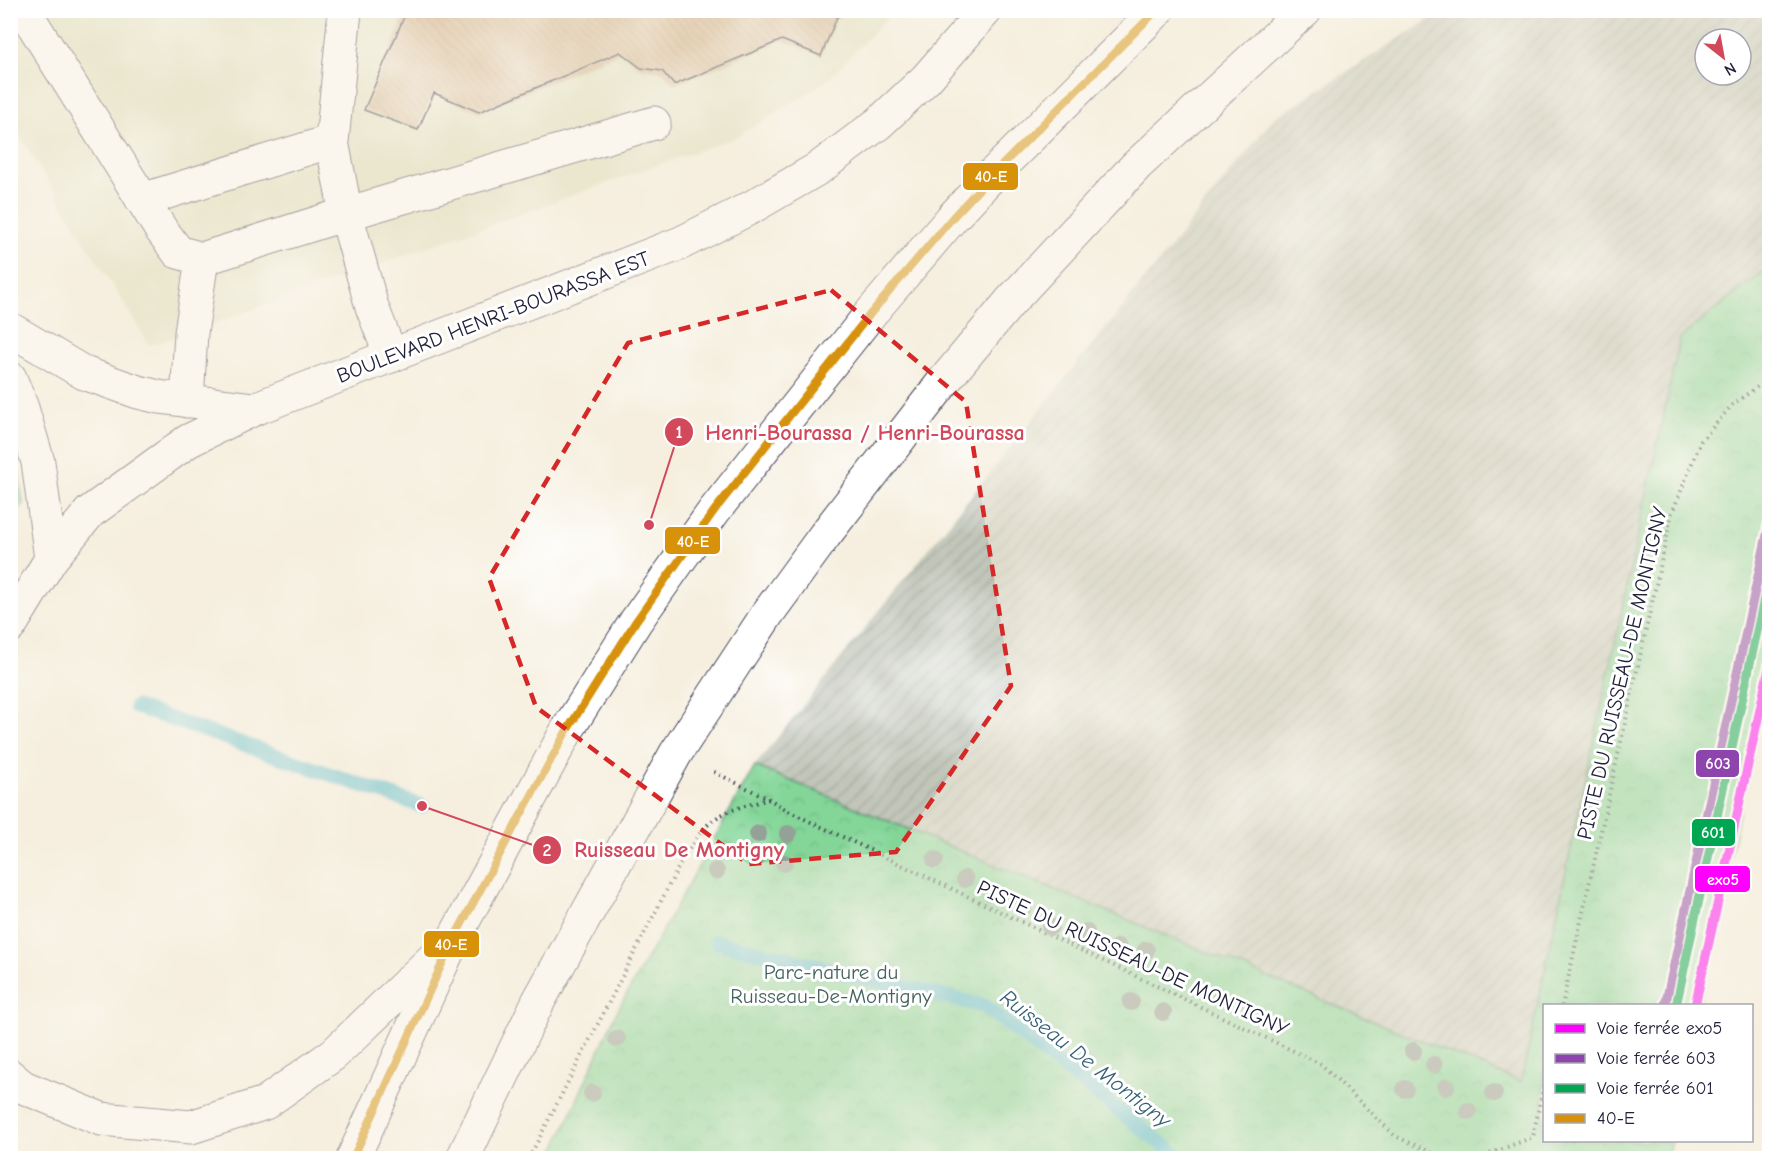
<svg xmlns="http://www.w3.org/2000/svg" width="1780" height="1169" viewBox="0 0 1780 1169" font-family="'Comic Neue',sans-serif">
<style>
.built{fill:#dddebc}
.industrial{fill:url(#industrial-furrows);fill-rule:evenodd}
.grass{fill:url(#grass-tufts);stroke:#527c6a;stroke-width:1.5}
.park{fill:url(#park-crowns);stroke:#527c6a;stroke-width:1.5}
.lines{fill:none;stroke-linecap:round;stroke-linejoin:round}
.stream{stroke:#51bace;stroke-width:15}
.building{fill:url(#building-back-hatch)}
.minor-casing{stroke:#424154;stroke-width:35}
.major-casing{stroke:#424154;stroke-width:35}
.path{stroke:#424154;stroke-width:4;stroke-dasharray:1.5 4.5;stroke-linecap:butt}
.minor{stroke:#fff;stroke-width:33}
.major{stroke:#fff;stroke-width:33}
.bus-1-casing{stroke:#fff;stroke-width:12}
.bus-1{stroke:#d79209;stroke-width:8}
.rail-1-casing{stroke:#fff;stroke-width:14}
.rail-2-casing{stroke:#fff;stroke-width:14}
.rail-3-casing{stroke:#fff;stroke-width:14}
.rail-1{stroke:#f0f;stroke-width:9}
.rail-2{stroke:#8e44ad;stroke-width:9}
.rail-3{stroke:#00a651;stroke-width:9}
.tree{fill:#94a197}
.marked{fill:none;stroke:#d62828;stroke-width:4.5;stroke-dasharray:12 8;stroke-linejoin:round}
.labels{text-anchor:middle;stroke-width:6;stroke-linejoin:round;paint-order:stroke}
.street-label{font-size:21px;fill:#22223b;stroke:#fff}
.park-label{font-size:21px;fill:#44615c;stroke:#fff}
.water-label{font-size:22px;font-style:italic;fill:#355f76;stroke:#fff}
.leader{fill:none;stroke:#d1495b;stroke-width:2}
.callout-dot{fill:#d1495b;stroke:#fff;stroke-width:2}
.mark-label{font-size:18px;text-anchor:middle;font-weight:bold;fill:#fff}
.callout-label{font-size:22px;text-anchor:middle;font-weight:bold;fill:#d1495b;stroke:#fff;stroke-width:6;stroke-linejoin:round;paint-order:stroke}
.line-badge{stroke:#fff;stroke-width:2}
.badge-label{font-size:16px;text-anchor:middle;font-weight:bold;fill:#fff}
</style>
<defs>
<pattern id="industrial-furrows" width="10" height="10" patternUnits="userSpaceOnUse" patternTransform="scale(1.5)"><rect width="10" height="10" fill="#c2c6b9"/><path d="M-1 1l2-2M0 10L10 0M9 11l2-2" fill="none" stroke="#a6aaa0"/></pattern>
<pattern id="grass-tufts" width="24" height="20" patternUnits="userSpaceOnUse" patternTransform="scale(1.5)"><rect width="24" height="20" fill="#83d698"/><path d="M3 7l-1-3M5 7V3M7 7l1-3M15 17l-1-3M17 17v-4M19 17l1-3" fill="none" stroke="#71b784"/></pattern>
<pattern id="park-crowns" width="20" height="18" patternUnits="userSpaceOnUse" patternTransform="scale(1.5)"><rect width="20" height="18" fill="#83d698"/><path d="M2 6a3 3 0 1 1 6 0M12 15a3 3 0 1 1 6 0" fill="none" stroke="#71b784"/></pattern>
<pattern id="building-back-hatch" width="6" height="6" patternUnits="userSpaceOnUse" patternTransform="scale(1.5)"><rect width="6" height="6" fill="#d2af85"/><path d="M-1 5l2 2M0 0l6 6M5-1l2 2" fill="none" stroke="#b49674"/></pattern>
</defs>
<rect width="100%" height="100%" fill="#fff"/>
<filter id="ink" filterUnits="userSpaceOnUse"><feTurbulence type="fractalNoise" baseFrequency=".0167" numOctaves="2"/><feDisplacementMap in="SourceGraphic" scale="12" xChannelSelector="R" yChannelSelector="G"/><feConvolveMatrix kernelMatrix="1 2 1 2 8 2 1 2 1" color-interpolation-filters="sRGB"/></filter>
<filter id="wash" filterUnits="userSpaceOnUse"><feTurbulence type="fractalNoise" baseFrequency=".008" numOctaves="4" result="noise"/><feDisplacementMap in="SourceGraphic" scale="24" xChannelSelector="R" yChannelSelector="G"/><feGaussianBlur stdDeviation="1.35" result="paint"/><feColorMatrix in="noise" values="0 0 0 0 0 0 0 0 0 0 0 0 0 0 0 0 0 1.4 0 .05"/><feComposite in="paint" operator="in"/></filter>
<g filter="url(#wash)">
<rect width="100%" height="100%" fill="#f6efdf"/>
<path class="built" d="M11,11h882l-67,71 -89,55 -587,209 -139,-224z"/>
<path class="industrial" d="M1442,11h327v256l-89,71 -159,744 -766,-316 518,-647zM1705,39h36v36h-36z"/>
<path class="grass" d="M10,417l3,5 10,82 -12,21z"/>
<path class="park" d="M1769,267v399l-69,339 -156,1v134l128,1 -4,17h-1117l64,-143 140,-249 766,316 159,-744z"/>
<g class="lines">
<g class="stream">
<path d="M136,707l286,99"/>
<path d="M717,942l267,64 196,152"/>
</g>
</g>
<g id="blocks">
<path class="building" d="M407,10h444v1l-14,6 -16,39 -39,-16 -108,45 -12,-14 -21,-3 -21,-16 -141,60 -45,-19 -16,37 -54,-20z"/>
</g>
</g>
<g filter="url(#ink)">
<use href="#blocks" fill-opacity="0" stroke="#424154" stroke-width="1.5"/>
<g class="lines">
<defs>
<g id="minor">
<path d="M24,10l136,218 18,24 24,7 144,-45 26,93 19,49"/>
<path d="M342,10l3,1 -13,130 14,73 308,-91"/>
<path d="M142,200l190,-59"/>
<path d="M10,329l74,44 54,19 21,5 95,12"/>
<path d="M10,378l12,30 16,54 13,97"/>
<path d="M187,401l4,-68 11,-74"/>
<path d="M10,626l41,-67 39,-47 98,-71 66,-32 427,-166 71,-36 67,-39 60,-45 47,-44 60,-69"/>
</g>
<g id="major">
<path d="M10,1076l13,11 78,32 90,8 74,-24 69,-49 105,-101"/>
<path d="M353,1158l99,-216 114,-210 70,-111 78,-110 157,-198 82,-96 41,-44 164,-163"/>
<path d="M463,1158l75,-156 138,-249 92,-140 57,-78 119,-154 66,-79 126,-136 169,-156"/>
</g>
</defs>
<use href="#minor" class="minor-casing"/>
<use href="#major" class="major-casing"/>
<g class="path">
<path d="M714,772l55,27 21,13 531,252 74,72 49,22"/>
<path d="M1562,1006l110,-493 29,-72 32,-37 37,-26"/>
<path d="M529,1158l148,-288c10,-16 19,-36 34,-48 15,-13 39,-17 58,-23"/>
<path d="M1479,1158l54,-21 11,-54"/>
</g>
<use href="#minor" class="minor"/>
<use href="#major" class="major"/>
<defs>
<path id="bus-1" d="M353,1158l99,-216 114,-210 70,-111 78,-110 157,-198 82,-96 41,-44 163,-163"/>
</defs>
<use href="#bus-1" class="bus-1-casing"/>
<use href="#bus-1" class="bus-1"/>
<defs>
<path id="rail-1" d="M1695,1006l75,-342"/>
<path id="rail-2" d="M1665,1006l105,-485"/>
<path id="rail-3" d="M1676,1006l94,-435"/>
</defs>
<use href="#rail-1" class="rail-1-casing"/>
<use href="#rail-2" class="rail-2-casing"/>
<use href="#rail-3" class="rail-3-casing"/>
<use href="#rail-1" class="rail-1"/>
<use href="#rail-2" class="rail-2"/>
<use href="#rail-3" class="rail-3"/>
</g>
<g class="tree">
<circle cx="758" cy="834" r="9"/>
<circle cx="788" cy="834" r="9"/>
<circle cx="756" cy="859" r="9"/>
<circle cx="935" cy="860" r="9"/>
<circle cx="784" cy="863" r="9"/>
<circle cx="716" cy="871" r="9"/>
<circle cx="965" cy="879" r="9"/>
<circle cx="992" cy="893" r="9"/>
<circle cx="1023" cy="907" r="9"/>
<circle cx="1050" cy="927" r="9"/>
<circle cx="1086" cy="932" r="9"/>
<circle cx="1118" cy="947" r="9"/>
<circle cx="1146" cy="950" r="9"/>
<circle cx="1131" cy="1002" r="9"/>
<circle cx="1163" cy="1012" r="9"/>
<circle cx="617" cy="1039" r="9"/>
<circle cx="1413" cy="1051" r="9"/>
<circle cx="1434" cy="1065" r="9"/>
<circle cx="1446" cy="1087" r="9"/>
<circle cx="1405" cy="1089" r="9"/>
<circle cx="592" cy="1093" r="9"/>
<circle cx="1494" cy="1093" r="9"/>
<circle cx="1468" cy="1111" r="9"/>
</g>
</g>
<path d="M0 0H1780V1169H0ZM831,290l135,112 45,284 -115,166 -148,12 -212,-157 -47,-129 139,-235z" fill="#f6efdf" fill-opacity=".55" fill-rule="evenodd"/>
<path class="marked" d="M831,290l135,112 45,284 -115,166 -148,12 -212,-157 -47,-129 139,-235z"/>
<g class="labels">
<g class="street-label">
<text transform="translate(493 317) rotate(-21)" y="7">BOULEVARD HENRI-BOURASSA EST</text>
<text transform="translate(1622 673) rotate(-77)" y="7">PISTE DU RUISSEAU-DE MONTIGNY</text>
<text transform="translate(1133 958) rotate(25)" y="7">PISTE DU RUISSEAU-DE MONTIGNY</text>
</g>
<g class="park-label">
<text x="831" y="979">Parc-nature du<tspan x="831" dy="24">Ruisseau-De-Montigny</tspan></text>
</g>
<g class="water-label">
<text transform="translate(1086 1058) rotate(38)" y="8">Ruisseau De Montigny</text>
</g>
</g>
<path class="leader" d="M649 525L679 432M422 806L547 850"/>
<g class="callout-dot">
<circle cx="649" cy="525" r="6"/>
<circle cx="422" cy="806" r="6"/>
<circle cx="679" cy="432" r="15"/>
<circle cx="547" cy="850" r="15"/>
</g>
<g class="mark-label">
<text x="679" y="438">1</text>
<text x="547" y="856">2</text>
</g>
<g class="callout-label">
<text x="865" y="440">Henri-Bourassa / Henri-Bourassa</text>
<text x="679" y="857">Ruisseau De Montigny</text>
</g>
<g class="line-badge">
<rect x="962" y="162" width="57" height="29" rx="6" fill="#d79209"/>
<rect x="664" y="526" width="57" height="29" rx="6" fill="#d79209"/>
<rect x="1695" y="749" width="45" height="29" rx="6" fill="#8e44ad"/>
<rect x="1691" y="818" width="45" height="29" rx="6" fill="#00a651"/>
<rect x="1694" y="865" width="57" height="28" rx="6" fill="#f0f"/>
<rect x="423" y="930" width="57" height="28" rx="6" fill="#d79209"/>
</g>
<g class="badge-label">
<text x="991" y="182">40-E</text>
<text x="693" y="547">40-E</text>
<text x="1718" y="769">603</text>
<text x="1713" y="838">601</text>
<text x="1723" y="885">exo5</text>
<text x="451" y="950">40-E</text>
</g>
<rect width="1780" height="1169" fill="none" stroke="#fff" stroke-width="36"/>
<rect x="1543" y="1004" width="210" height="138" fill="#ffffff" stroke="#a7a7b1" stroke-width="1.5"/>
<rect x="1555" y="1024" width="30" height="9" fill="#ff00ff" stroke="#a7a7b1" stroke-width="1.5"/>
<text x="1597" y="1034" font-size="18" fill="#22223b">Voie ferrée exo5</text>
<rect x="1555" y="1054" width="30" height="9" fill="#8e44ad" stroke="#a7a7b1" stroke-width="1.5"/>
<text x="1597" y="1064" font-size="18" fill="#22223b">Voie ferrée 603</text>
<rect x="1555" y="1084" width="30" height="9" fill="#00a651" stroke="#a7a7b1" stroke-width="1.5"/>
<text x="1597" y="1094" font-size="18" fill="#22223b">Voie ferrée 601</text>
<rect x="1555" y="1114" width="30" height="9" fill="#d79209" stroke="#a7a7b1" stroke-width="1.5"/>
<text x="1597" y="1124" font-size="18" fill="#22223b">40-E</text>
<g transform="translate(1723 57) rotate(149)"><circle r="28" fill="#ffffff" stroke="#a7a7b1" stroke-width="1.5"/>
<path d="M0-4.5L10 22L0 15L-10 22Z" fill="#d1495b"/>
<text y="-9" font-size="16" font-weight="bold" text-anchor="middle" fill="#22223b">N</text>
</g>
</svg>
